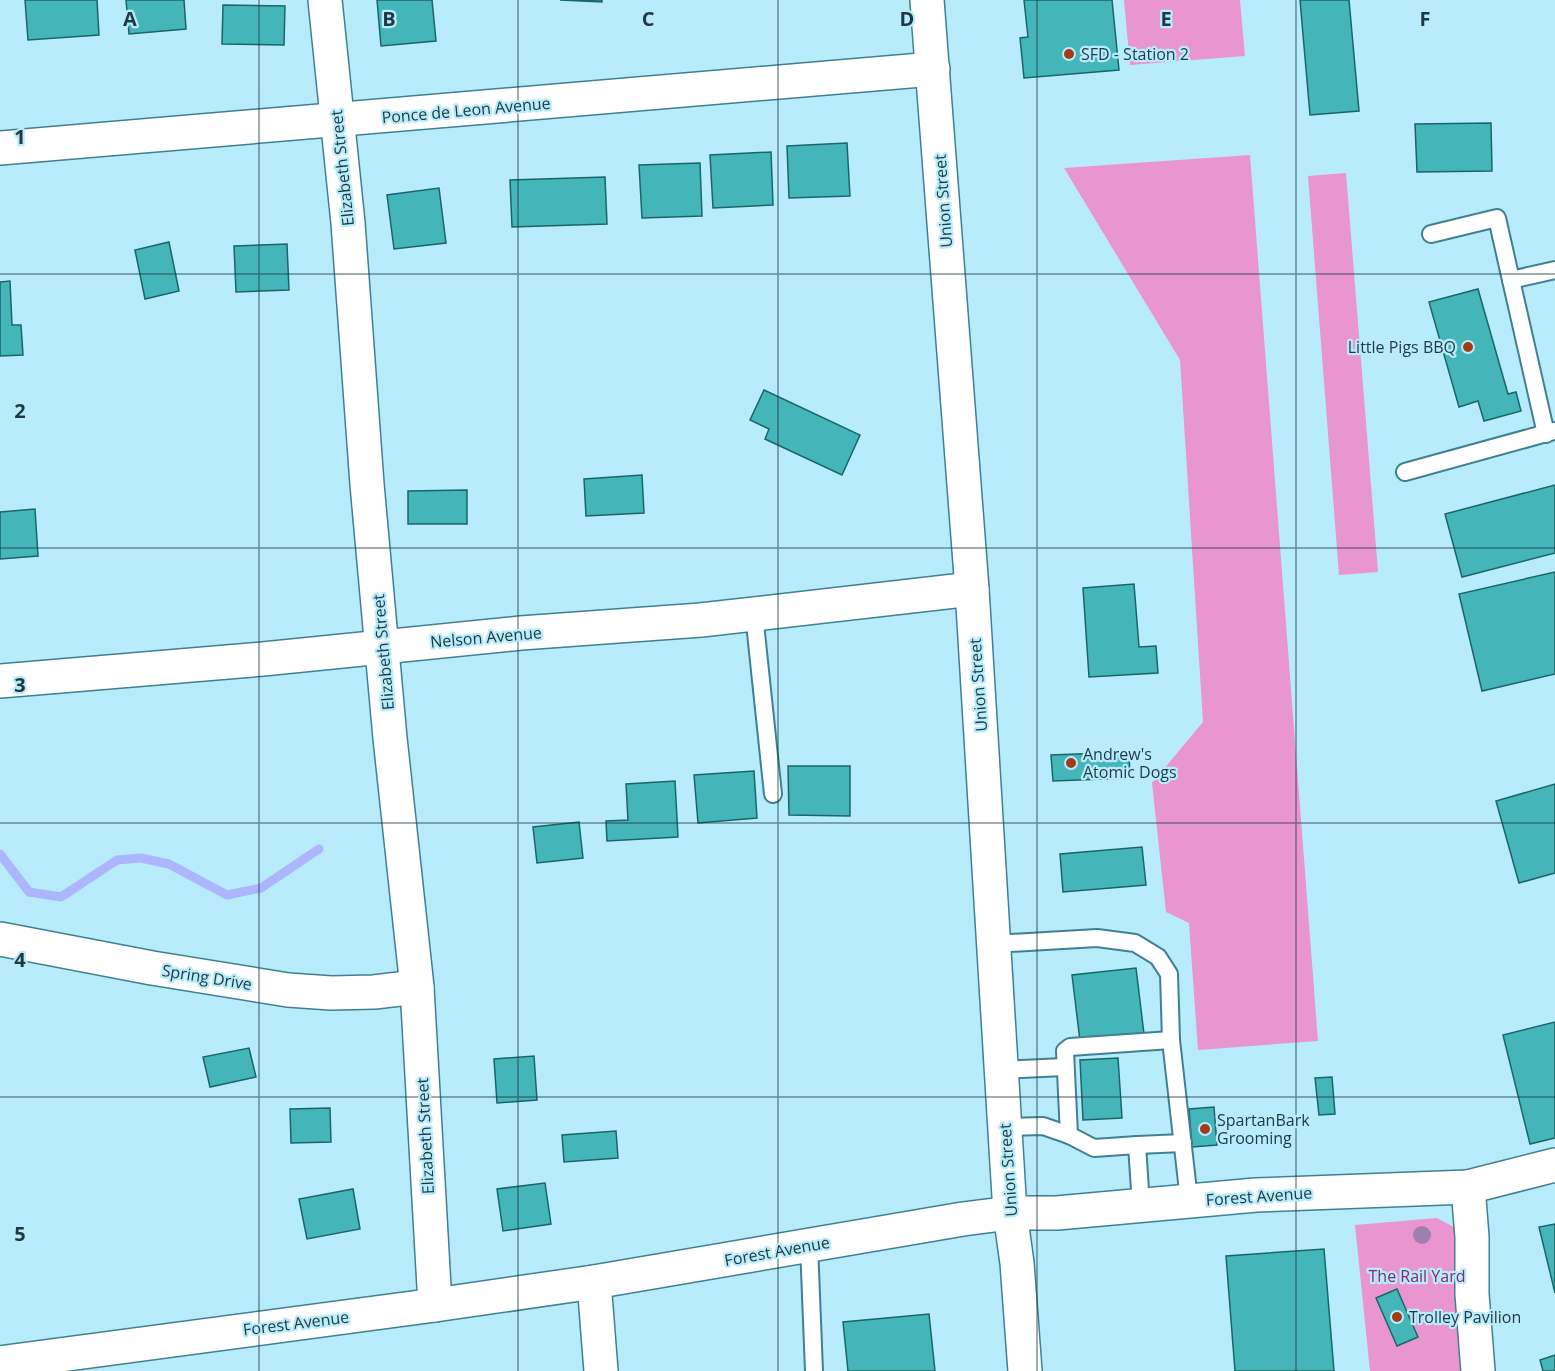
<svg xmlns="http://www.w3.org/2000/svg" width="1555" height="1371" viewBox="0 0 1555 1371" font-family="'Open Sans',sans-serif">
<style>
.green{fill:#e996d0}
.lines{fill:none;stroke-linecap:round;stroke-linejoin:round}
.stream{stroke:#adb6fc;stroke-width:9}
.building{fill:#44b6ba;stroke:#196669;stroke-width:1.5}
.lane-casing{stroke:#3f8092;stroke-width:20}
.street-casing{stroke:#3f8092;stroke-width:36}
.secondary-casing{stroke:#3f8092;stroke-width:36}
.lane{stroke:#fff;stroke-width:16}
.street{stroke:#fff;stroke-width:33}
.secondary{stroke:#fff;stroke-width:33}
.tree{fill:#9e80b0}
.grid{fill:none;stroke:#1e3941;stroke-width:1.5;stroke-opacity:0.55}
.poi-dot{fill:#a23c17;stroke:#b8ecfc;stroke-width:2}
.labels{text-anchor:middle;stroke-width:4.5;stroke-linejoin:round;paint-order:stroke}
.poi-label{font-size:16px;fill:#1e3941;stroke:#b8ecfc;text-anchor:start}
.street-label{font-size:16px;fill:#1e3941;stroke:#b8ecfc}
.park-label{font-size:16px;fill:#882772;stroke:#b8ecfc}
.grid-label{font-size:20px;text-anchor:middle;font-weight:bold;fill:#1e3941;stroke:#b8ecfc;stroke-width:4.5;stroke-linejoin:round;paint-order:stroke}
</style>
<rect width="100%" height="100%" fill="#b8ecfc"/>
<g class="green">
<path d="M1124,0h116l5,56 -115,9z"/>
<path d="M1250,155l68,886 -120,9 -9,-127 -23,-11 -14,-129 51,-61 -23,-362 -116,-192z"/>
<path d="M1346,173l32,399 -39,3 -31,-399z"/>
<path d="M1437,1218l35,19 6,134h-108l-15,-146z"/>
</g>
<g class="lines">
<path class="stream" d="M0,854l29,38 32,5 56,-37 24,-2 28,6 58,31 34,-7 58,-39"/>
</g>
<g class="building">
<path d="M25,0h72l2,35 -71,5z"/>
<path d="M126,0h58l2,29 -57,5z"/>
<path d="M377,0h55l4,41 -55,5z"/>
<path d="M560,0h42v2z"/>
<path d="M1024,0h88l7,70 -95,8 -4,-40 8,-1z"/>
<path d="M1300,0h49l10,111 -49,4z"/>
<path d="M223,5l62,1 -1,39 -62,-1z"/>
<path d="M1491,123l1,48 -75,1 -2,-48z"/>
<path d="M847,143l3,53 -61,2 -2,-52z"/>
<path d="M771,152l2,53 -60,3 -3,-53z"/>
<path d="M700,163l2,53 -60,2 -3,-53z"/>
<path d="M605,177l2,47 -95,3 -2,-47z"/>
<path d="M439,188l7,55 -52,6 -7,-54z"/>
<path d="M169,242l10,49 -34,8 -10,-49z"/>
<path d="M287,244l2,46 -53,2 -2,-46z"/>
<path d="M10,281l2,44h9l2,30 -23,1v-74z"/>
<path d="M1478,289l30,105 8,-2 5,19 -37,10 -6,-20 -19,6 -30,-105z"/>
<path d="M764,390l96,45 -18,40 -77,-36 4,-10 -19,-9z"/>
<path d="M642,475l2,38 -58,3 -2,-37z"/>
<path d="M1555,485v68l-93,24 -17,-63z"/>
<path d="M467,490v34h-59v-33z"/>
<path d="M35,509l3,47 -38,3v-47z"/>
<path d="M1555,572v102l-73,17 -23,-97z"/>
<path d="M1134,584l5,63 17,-1 2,27 -69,4 -6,-89z"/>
<path d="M1129,752l1,26 -77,3 -2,-26z"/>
<path d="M788,766h62v50l-61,-1z"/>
<path d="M754,771l3,47 -59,5 -4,-48z"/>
<path d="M675,781l3,56 -71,4 -1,-20 22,-1 -2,-36z"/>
<path d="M1555,784v89l-36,10 -23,-82z"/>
<path d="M579,822l4,36 -46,5 -4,-36z"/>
<path d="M1142,847l4,38 -83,7 -3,-38z"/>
<path d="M1136,968l8,66 -64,7 -8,-66z"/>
<path d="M1555,1022v116l-25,6 -27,-109z"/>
<path d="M249,1048l7,29 -46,10 -7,-30z"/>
<path d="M534,1056l3,44 -40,3 -3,-44z"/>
<path d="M1118,1058l4,60 -39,2 -3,-60z"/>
<path d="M1332,1077l3,37 -16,1 -4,-37z"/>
<path d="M1214,1107l3,38 -25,2 -3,-38z"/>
<path d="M330,1108l1,34 -40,1 -1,-34z"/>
<path d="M616,1131l2,27 -54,4 -2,-27z"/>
<path d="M545,1183l6,41 -48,7 -6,-42z"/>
<path d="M353,1189l7,40 -53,10 -8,-40z"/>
<path d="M1555,1224v69l-16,-66z"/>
<path d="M1324,1249l10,122h-99l-9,-115z"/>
<path d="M1397,1289l21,48 -21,9 -21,-48z"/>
<path d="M929,1314l6,57h-87l-5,-49z"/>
<path d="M1555,1355v16h-12l-3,-11z"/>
</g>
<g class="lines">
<defs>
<g id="lane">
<path d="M1431,234l66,-16 14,62"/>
<path d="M1546,434l-35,-154 44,-10"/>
<path d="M1405,472l149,-41"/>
<path d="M754,614l19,180"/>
<path d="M994,944l103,-6 38,5 23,14 11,17 2,66 18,160"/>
<path d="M1003,1070l61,-3"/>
<path d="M1006,1127l37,-1 26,9 25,13 43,-3 4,60"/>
<path d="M1069,1135l-4,-84 5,-4 101,-7"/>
<path d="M1137,1145l46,-2"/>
<path d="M809,1245l5,126"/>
</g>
<g id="street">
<path d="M325,0l23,223 19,261 23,254 27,249 18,318"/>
<path d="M0,148l933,-79"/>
<path d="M0,681l263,-22 258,-26 180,-13 271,-31"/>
<path d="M0,939l152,29 136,22 43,3 43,-1 43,-5"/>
<path d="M1468,1187l4,50v57l6,77"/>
<path d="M594,1282l7,89"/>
<path d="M0,1363l435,-58 159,-23 369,-63 47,-6"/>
</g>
<g id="secondary">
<path d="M927,0l45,589 38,624 7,50 8,108"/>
<path d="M1010,1213h47l199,-18 212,-8 87,-22"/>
</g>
</defs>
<use href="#lane" class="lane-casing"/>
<use href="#street" class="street-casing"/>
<use href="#secondary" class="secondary-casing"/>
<use href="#lane" class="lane"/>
<use href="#street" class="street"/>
<use href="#secondary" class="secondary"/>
</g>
<circle class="tree" cx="1422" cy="1235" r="9"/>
<path class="grid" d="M259,0v1371M518,0v1371M778,0v1371M1037,0v1371M1296,0v1371M0,274h1555M0,548h1555M0,823h1555M0,1097h1555"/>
<g class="poi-dot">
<circle cx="1069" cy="54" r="6"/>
<circle cx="1468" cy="347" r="6"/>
<circle cx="1071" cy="763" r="6"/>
<circle cx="1205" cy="1129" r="6"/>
<circle cx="1397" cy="1317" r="6"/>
</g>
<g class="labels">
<g class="poi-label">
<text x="1081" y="60">SFD - Station 2</text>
<text x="1456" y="353" text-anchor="end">Little Pigs BBQ</text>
<text x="1083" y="760">Andrew's<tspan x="1083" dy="18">Atomic Dogs</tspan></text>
<text x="1217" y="1126">SpartanBark<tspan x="1217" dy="18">Grooming</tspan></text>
<text x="1409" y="1323">Trolley Pavilion</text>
</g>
<g class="street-label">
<text transform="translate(466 110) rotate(-5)" y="6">Ponce de Leon Avenue</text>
<text transform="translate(342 168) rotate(-96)" y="6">Elizabeth Street</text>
<text transform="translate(943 201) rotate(-94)" y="6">Union Street</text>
<text transform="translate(486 637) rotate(-5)" y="6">Nelson Avenue</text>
<text transform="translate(383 652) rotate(-95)" y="6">Elizabeth Street</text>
<text transform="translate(978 685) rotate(-94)" y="6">Union Street</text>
<text transform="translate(207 977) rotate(9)" y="6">Spring Drive</text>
<text transform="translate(425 1136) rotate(-93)" y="6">Elizabeth Street</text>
<text transform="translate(1008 1170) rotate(-94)" y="6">Union Street</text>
<text transform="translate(1259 1196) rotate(-4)" y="6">Forest Avenue</text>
<text transform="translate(777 1251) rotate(-10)" y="6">Forest Avenue</text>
<text transform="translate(296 1323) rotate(-7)" y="6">Forest Avenue</text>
</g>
<g class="park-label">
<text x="1417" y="1282">The Rail Yard</text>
</g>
</g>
<g class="grid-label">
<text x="130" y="26">A</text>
<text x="389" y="26">B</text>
<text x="648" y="26">C</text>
<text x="907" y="26">D</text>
<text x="1166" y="26">E</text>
<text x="1425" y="26">F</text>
<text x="20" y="144">1</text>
<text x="20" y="418">2</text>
<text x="20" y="692">3</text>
<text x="20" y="967">4</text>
<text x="20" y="1241">5</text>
</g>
</svg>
